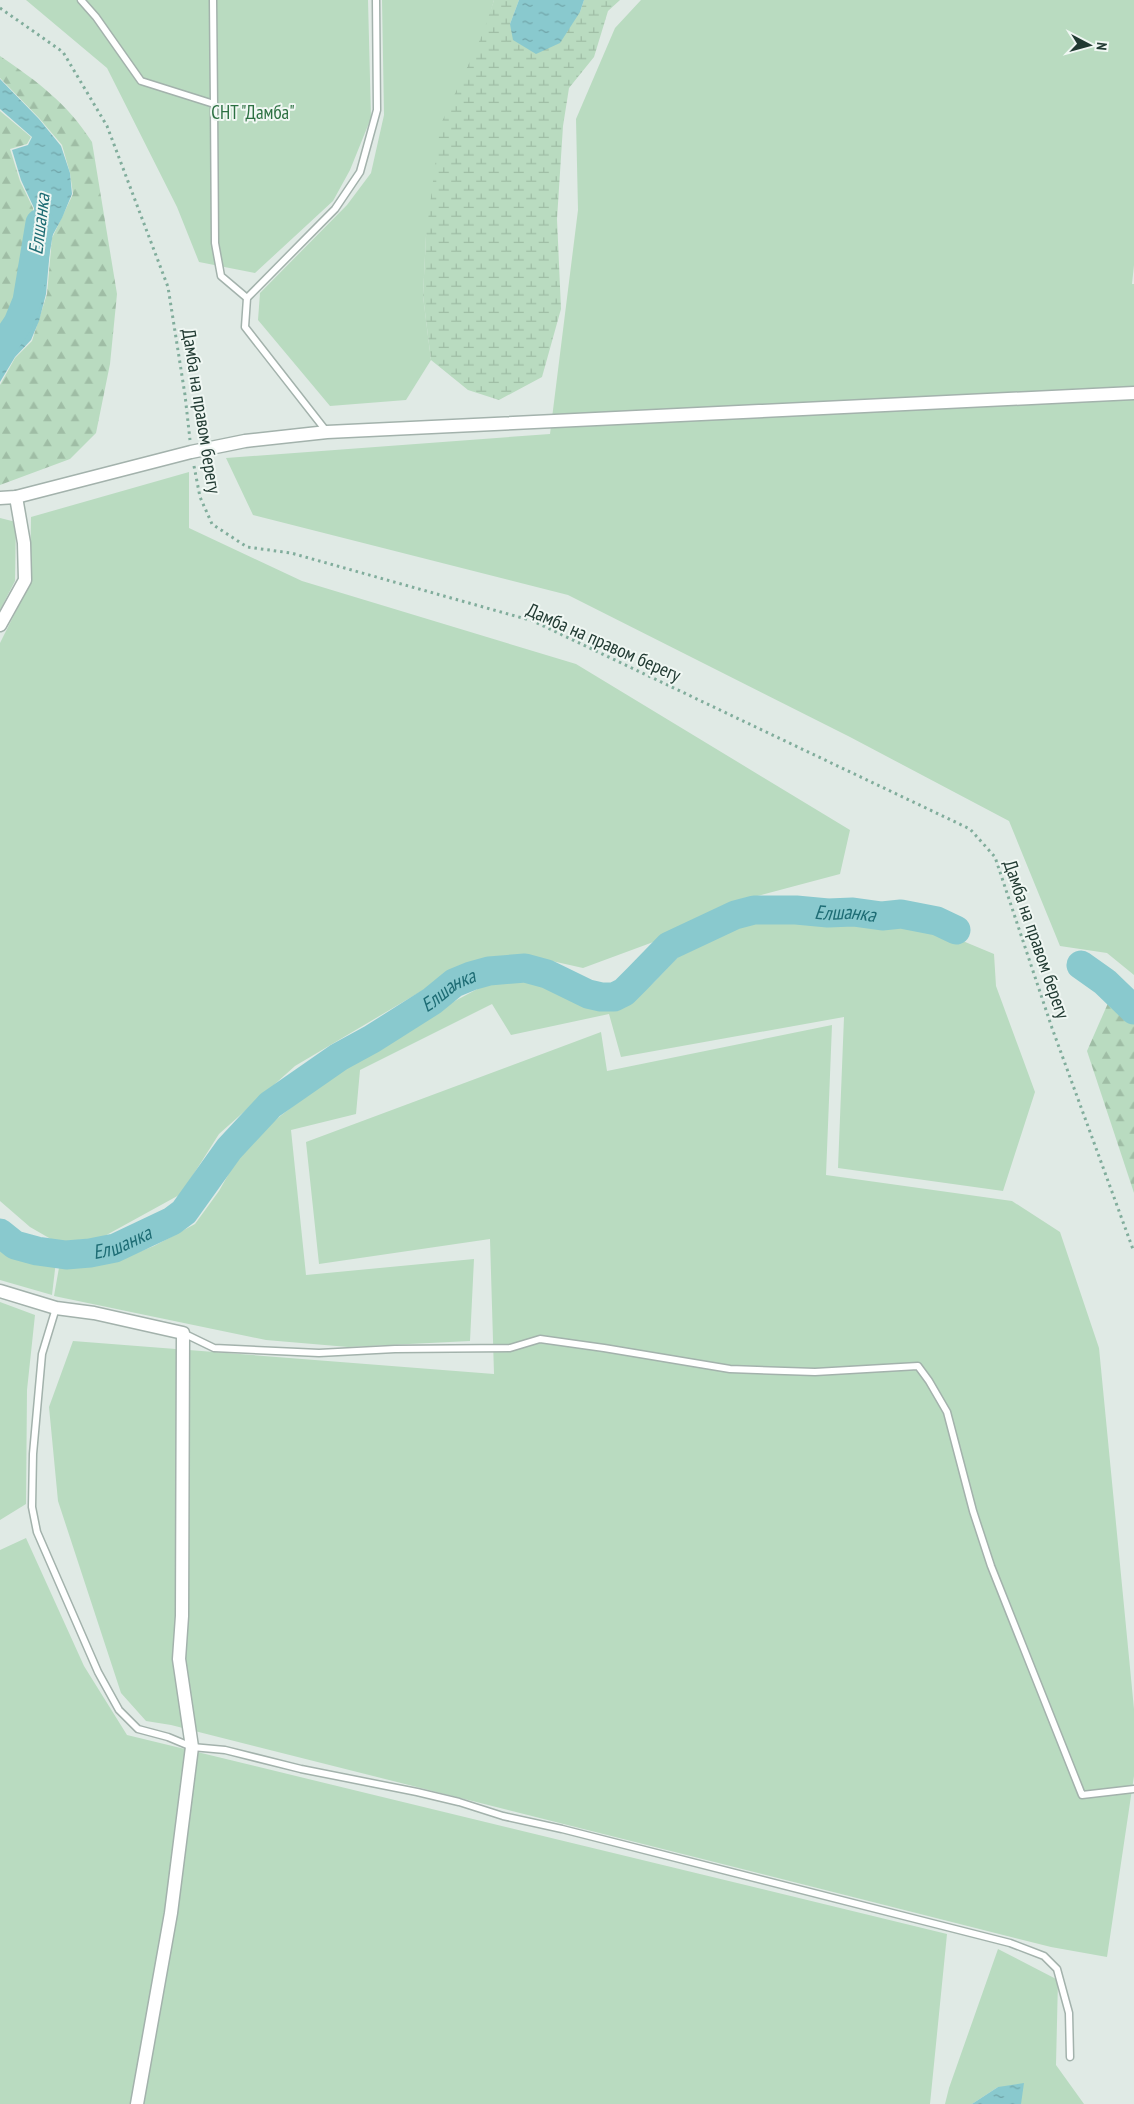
<svg xmlns="http://www.w3.org/2000/svg" width="1134" height="2104" viewBox="0 0 1134 2104" font-family="'PT Sans Narrow',sans-serif">
<style>
.green{fill:#b9dbc0}
.forest{fill:url(#forest-firs)}
.wetland{fill:url(#wetland-marsh)}
.water{fill:url(#water-ripples)}
.lines{fill:none;stroke-linecap:round;stroke-linejoin:round}
.river{stroke:#89c9ce;stroke-width:29}
.lane-casing{stroke:#a3b2ac;stroke-width:9}
.street-casing{stroke:#a3b2ac;stroke-width:15}
.path{stroke:#81ad9c;stroke-width:3;stroke-dasharray:2.5 4;stroke-linecap:butt}
.lane{stroke:#fff;stroke-width:6}
.street{stroke:#fff;stroke-width:12}
.labels{text-anchor:middle;stroke-width:4;stroke-linejoin:round;paint-order:stroke}
.park-label{font-size:19px;fill:#2c7042;stroke:#f0f7f3}
.street-label{font-size:19px;fill:#213a32;stroke:#f0f7f3}
.water-label{font-size:20px;font-style:italic;fill:#1d6c74;stroke:#f0f7f3}
</style>
<defs>
<pattern id="forest-firs" width="22" height="20" patternUnits="userSpaceOnUse" patternTransform="scale(1.25)"><rect width="22" height="20" fill="#b9dbc0"/><path d="M5 1l3.5 6h-7zM16 11l3.5 6h-7z" fill="#9fbda5"/></pattern>
<pattern id="wetland-marsh" width="20" height="14" patternUnits="userSpaceOnUse" patternTransform="scale(1.25)"><rect width="20" height="14" fill="#b9dbc0"/><path d="M1 5h8M5 5V1M11 12h8M15 12V8" fill="none" stroke="#9fbda5"/></pattern>
<pattern id="water-ripples" width="26" height="14" patternUnits="userSpaceOnUse" patternTransform="scale(1.25)"><rect width="26" height="14" fill="#89c9ce"/><path d="M2 4q2-2 4 0t4 0M15 11q2-2 4 0t4 0" fill="none" stroke="#70a4a8"/></pattern>
</defs>
<rect width="100%" height="100%" fill="#e0eae5"/>
<g class="green">
<path d="M26,0h342l3,118 -21,52 -17,31 -78,72 -56,-11 -22,-55 -70,-139z"/>
<path d="M382,0h112l-68,236 -3,60 8,64 -25,40 -76,6 -72,-86 2,-27 87,-88 24,-32 13,-58z"/>
<path d="M641,0h493v265l-2,19h2v691l-27,-22 -47,-7 -51,-125 -159,-84 -282,-142 -315,-80 -27,-57 324,-24 28,-224 -2,-91 39,-91z"/>
<path d="M189,472v56l113,53 274,83 274,166 -10,44 -90,24 -75,36 -92,34 -49,-11 -77,13 -162,96 -76,68 -38,60 -80,44 -45,4 -26,-15 -30,-26v-558l30,-60 1,-66z"/>
<path d="M0,518l16,4 -1,59 -15,29z"/>
<path d="M780,918l44,6 49,-2 38,3 35,9 48,20 2,32 39,106 -32,99 -165,-23 6,-151 -223,40 -12,-43 -98,21 -19,-31 -132,66 -4,44 -65,16 15,145 168,-16 -4,82 -122,6 -82,-7 -212,-44 6,-34 20,2 36,-3 38,-15 41,-22 24,-33 17,-30 29,-33 69,-54 74,-48 75,-40 35,-9 23,2 26,9 30,14 30,1 26,-20 26,-27 25,-15 44,-18z"/>
<path d="M832,1025l-6,150 186,26 48,31 39,116 35,361v67l-27,181 -56,-10 -880,-222 -25,-4 -25,-28 -63,-192 -9,-94 24,-66 421,33 -4,-135 -171,25 -13,-122 295,-110 6,39z"/>
<path d="M0,1234l22,19 34,8 -4,34 -52,-15z"/>
<path d="M0,1302l35,13 -8,75 -1,114 -26,16z"/>
<path d="M26,1538l58,128 43,69 820,199 -17,170h-930v-554z"/>
<path d="M998,1949l60,31 -2,85 28,39h-63l-23,-17 -26,17h-27l4,-16z"/>
</g>
<g class="forest">
<path d="M0,56c38,26 67,47 92,86l25,152 -7,70 -14,69 -26,26 -70,26v-100l15,-27 17,-17 15,-47 5,-56 21,-44 -3,-21 -8,-28 -23,-27 -39,-40z"/>
<path d="M0,111l31,26 -4,7 -17,5 10,32 13,27 1,61 -8,32 -26,35z"/>
<path d="M1112,994l22,25v174l-47,-142z"/>
</g>
<path class="wetland" d="M494,0h25l-9,24 70,-12 4,-12h36l-12,11 -14,46 -25,31 -6,38 -6,93 4,90 -19,68 -43,23 -31,-10 -37,-30 -8,-64 3,-60 14,-110 43,-93z"/>
<g class="water">
<path d="M519,0h65l-4,12 -20,31 -24,11 -23,-14 -3,-16z"/>
<path d="M0,79l39,40 22,27 9,27 2,21 -10,24 -11,20 -5,56 -7,27 -8,19 -16,17 -15,25v-44l27,-37 8,-32 -1,-61 -13,-28 -9,-30 16,-5 4,-8 -32,-28z"/>
<path d="M1024,2083l-3,21h-49l26,-17z"/>
</g>
<g class="lines">
<g class="river">
<path d="M0,350l18,-27 9,-22 13,-78"/>
<path d="M1081,965l24,17 29,28"/>
<path id="s1" d="M0,1233l15,12 22,6 29,4 24,-2 25,-5 57,-27 12,-9 45,-63 41,-44 69,-48 33,-18 60,-38 22,-18 17,-7 18,-5 36,-3 22,6 41,20 13,3h13l10,-5 13,-13 32,-33 66,-31 19,-5h42l32,3 25,-1 29,4 19,-2 36,7 19,9"/>
</g>
<defs>
<g id="lane">
<path d="M81,0l15,17 45,64 73,23 1,139 6,33 26,22"/>
<path d="M213,0l1,104"/>
<path d="M327,432l-82,-105 2,-29 88,-89 25,-37 17,-62 -1,-110"/>
<path d="M56,1308l-14,46 -9,100 -1,53 5,25 61,140 21,38 19,19 30,8 24,10 33,3 76,19 116,23 42,10 44,14 59,13 448,114 34,13 13,13 12,44 1,44"/>
<path d="M183,1333l31,15 105,5 76,-4 115,-1 30,-9 64,9 126,21 85,3 103,-6 11,15 18,31 26,99 18,55 91,229 52,-6"/>
</g>
<g id="street">
<path d="M0,498l16,-1 175,-45 54,-11 82,-9 807,-39"/>
<path d="M0,625l25,-45 -1,-37 -8,-46"/>
<path d="M0,1291l56,17 38,5 89,20 -1,283 -3,43 13,88 -21,166 -34,191"/>
</g>
</defs>
<use href="#lane" class="lane-casing"/>
<use href="#street" class="street-casing"/>
<g class="path">
<path d="M0,8l63,44 44,74 61,161 17,108 5,45"/>
<path d="M194,466l6,31 12,27 35,23 44,6 242,68 437,208 25,28 57,171 82,224"/>
</g>
<use href="#lane" class="lane"/>
<use href="#street" class="street"/>
</g>
<g class="labels">
<g class="park-label">
<text x="253" y="119">СНТ "Дамба"</text>
</g>
<g class="street-label">
<text transform="translate(202 411) rotate(81)" y="7">Дамба на правом берегу</text>
<text transform="translate(604 642) rotate(24)" y="7">Дамба на правом берегу</text>
<text transform="translate(1037 939) rotate(71)" y="7">Дамба на правом берегу</text>
</g>
<g class="water-label">
<text transform="translate(39 224) rotate(-83)" y="7">Елшанка</text>
<text dy="7" stroke="none"><textPath href="#s1" startOffset="985">Елшанка</textPath></text>
<text dy="7" stroke="none"><textPath href="#s1" startOffset="549">Елшанка</textPath></text>
<text dy="7" stroke="none"><textPath href="#s1" startOffset="129">Елшанка</textPath></text>
</g>
</g>
<g transform="translate(1089 45) rotate(96)" stroke="#f0f7f3" stroke-width="4" paint-order="stroke">
<path d="M0-4L9 19L0 12L-9 19Z" fill="#213a32"/>
<text y="-8" font-size="14" font-weight="bold" text-anchor="middle" fill="#213a32">N</text>
</g>
</svg>
